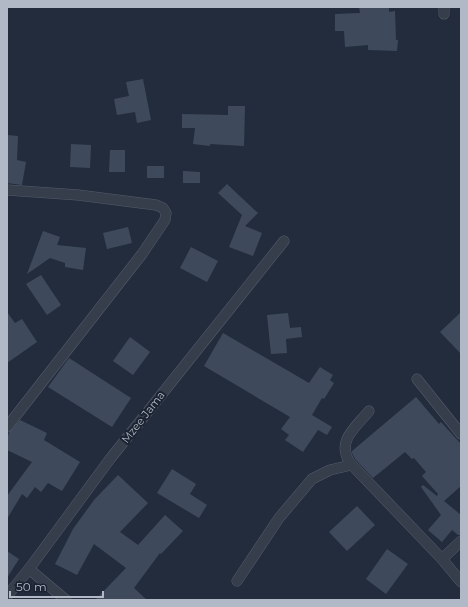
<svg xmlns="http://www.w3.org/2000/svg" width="468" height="607" viewBox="0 0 468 607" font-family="Montserrat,sans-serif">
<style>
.building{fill:#3e4a5b}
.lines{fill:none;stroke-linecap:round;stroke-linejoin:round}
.street-casing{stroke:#545c6a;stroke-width:11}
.street{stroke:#363e4c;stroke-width:10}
.labels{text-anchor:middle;stroke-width:4;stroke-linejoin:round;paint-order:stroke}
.street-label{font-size:11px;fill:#b1b9c7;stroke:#1b2331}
</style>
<rect width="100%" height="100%" fill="#222c3c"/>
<g class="building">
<path d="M359,7h30v5l6,-1 1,29h2l-1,11 -29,-1v-5l-23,2 -1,-16h-9v-17l25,-1z"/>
<path d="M143,79l8,41 -14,3 -2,-11 -18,3 -3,-16 15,-3 -3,-14z"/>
<path d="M228,106h17l-1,40 -34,-2v2l-17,-2 2,-16h-13v-14l46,1z"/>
<path d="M7,135l11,1 -1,24 9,2 -4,23 -15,-2z"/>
<path d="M71,144l20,1 -1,23 -20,-1z"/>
<path d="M110,150h15v22h-16z"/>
<rect x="147" y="166" width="17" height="12"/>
<path d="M183,171l17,1v11h-17z"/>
<path d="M227,184l31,29 -13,13 17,7 -9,23 -24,-9 13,-32 -24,-22z"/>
<path d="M128,227l4,16 -25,6 -4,-16z"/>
<path d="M43,231l17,6 -3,8 29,3 -3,22 -18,-3v-4l-15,-5 -23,16z"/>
<path d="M191,247l27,14 -11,21 -27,-14z"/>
<path d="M41,275l20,30 -14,10 -21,-31z"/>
<path d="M7,312l8,11 7,-4 15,23 -30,21z"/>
<path d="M461,312v42l-21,-22z"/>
<path d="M288,313l2,15 11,-1 1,10 -16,2 1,14 -16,1 -4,-39z"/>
<path d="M223,333l86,50 11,-16 13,8 -3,5 4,3 -10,16 -2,-1 -10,17 20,12 -5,8 -9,-5 -15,22 -18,-12 4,-5 -8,-6 9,-12 -86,-51z"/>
<path d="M130,337l20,15 -17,23 -20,-14z"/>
<path d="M69,358l62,40 -19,29 -64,-40z"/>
<path d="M416,397l23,27 2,-2 20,22v42l-17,15 17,14v20h-3l-6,-5 -10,12 -14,-12 13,-15 -20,-28 2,-2 14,11 1,-2 -16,-18 4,-4 -12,-14 -2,1 -7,-7 -32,26 -18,-19 -3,-6v-2z"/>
<path d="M20,420l27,13 -3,7 36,22 -18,29 -14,-8 -7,9 -6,-5 -8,11 -5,-4 -15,25v-23l25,-34 -25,-12v-12l2,-5z"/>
<path d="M172,469l24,15 -6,10 17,11 -8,13 -42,-25z"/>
<path d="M118,475l30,28 -28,29 18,13 27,-30 18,16 -22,23 -1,-1 -26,35 13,12h-52l31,-32 -32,-24 -17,31 -22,-11 18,-35 21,-29z"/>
<path d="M357,506l18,19 -28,26 -18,-19z"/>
<path d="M387,549l21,15 -22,30 -20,-15z"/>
<path d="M7,551l12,8 -12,19z"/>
</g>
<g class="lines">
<defs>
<g id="street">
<path d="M444,7v7"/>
<path d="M7,190l71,5 78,10 7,3 3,5 -1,7 -23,34 -135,173"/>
<path d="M417,379l44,55"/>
<path d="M369,411c-14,17 -33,30 -19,52l92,96 19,23"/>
<path d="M442,559l19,-18"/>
<path d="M29,569l37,31"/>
<path d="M237,581l42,-63 33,-39 18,-9 21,-5"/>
<path d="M7,596l22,-27 81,-110 174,-218"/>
</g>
</defs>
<use href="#street" class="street-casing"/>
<use href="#street" class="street"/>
</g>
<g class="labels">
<g class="street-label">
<text transform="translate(143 417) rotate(-52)" y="4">Mzee Jama</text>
</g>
</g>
<rect width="468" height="607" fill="none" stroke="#b1b9c7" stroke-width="16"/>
<path d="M10 591v6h93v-6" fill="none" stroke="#b1b9c7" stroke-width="2"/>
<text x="16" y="591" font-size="12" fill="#b1b9c7" stroke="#1b2331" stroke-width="3" paint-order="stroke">50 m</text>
</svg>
